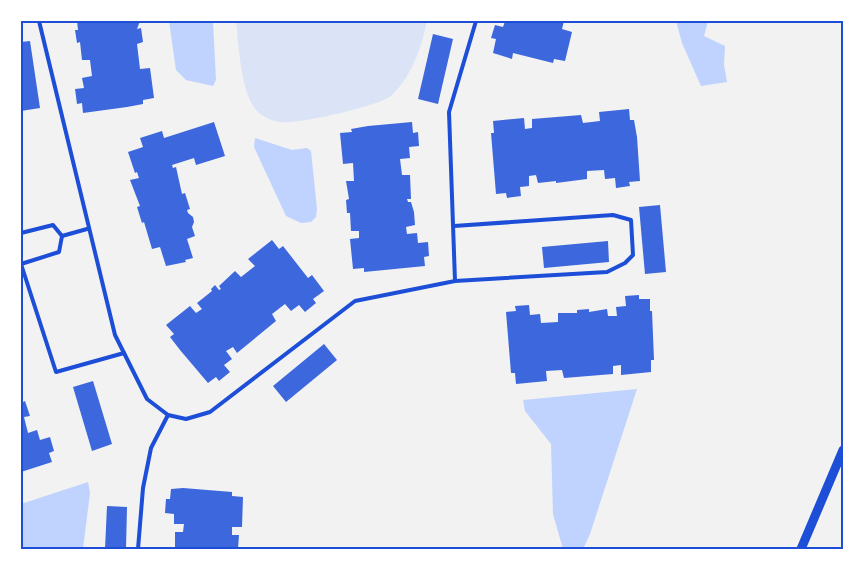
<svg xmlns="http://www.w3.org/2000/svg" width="864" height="570" viewBox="0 0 864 570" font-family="'PT Sans',sans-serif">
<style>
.green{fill:#dbe4f7}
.water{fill:#bfd3fe}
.building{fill:#3d67dc}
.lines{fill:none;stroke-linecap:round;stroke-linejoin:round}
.service{stroke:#1d4ed8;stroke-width:4}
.tertiary{stroke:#1d4ed8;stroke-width:9}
.neatline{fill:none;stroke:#1d4ed8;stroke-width:2}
</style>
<rect width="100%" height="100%" fill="#f2f2f2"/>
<path class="green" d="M236,21h191c-6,28 -15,55 -36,75 -12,10 -95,29 -111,26 -5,0 -17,-5 -21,-9 -19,-17 -20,-68 -23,-92z"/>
<g class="water">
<path d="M169,21h44l3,59 -3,6 -27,-6 -10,-10z"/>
<path d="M676,21h32l-4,15 21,10 -1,19 3,17 -26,4 -19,-43z"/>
<path d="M255,138l37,12 15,-2 4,3 6,58 -1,8 -5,5 -10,1 -15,-7 -32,-69z"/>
<path d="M637,389l-47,145 -7,15h-20l-10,-35 -2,-70 -26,-33 -2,-11z"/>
<path d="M88,482l2,11 -7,56h-62v-45z"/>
</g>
<g class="building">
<path d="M77,21h63l-3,8 4,-1 2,14 -6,2 3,25 10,-1 4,30 -11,2v4l-16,3 -44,6 -1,-10 -5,1 -2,-15 9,-1 -2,-10 10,-2 -2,-16h-8l-2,-18 -3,1 -2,-13h3z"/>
<path d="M505,21h59l-2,8 10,3 -7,29 -11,-2 -1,4 -40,-10 -1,6 -19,-6 3,-14 -5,-1 4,-13 8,2z"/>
<path d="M433,34l20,5 -15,65 -20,-5z"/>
<path d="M30,41l10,67 -19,3v-69z"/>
<path d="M629,109l1,11h4l3,17 3,44 -11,1 1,4 -14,2 -1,-10 -10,1 -1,-9 -17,1v8l-31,4v-2l-18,2 -2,-8 -7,1v10l-9,1 1,9 -14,2 -1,-5 -10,1 -5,-61h3l-1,-12 31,-3 1,11 7,-1v-9l49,-4 2,8 17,-2 -1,-9z"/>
<path d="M214,122l11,34 -29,9 -2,-7 -22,7 1,3 3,-1 6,27 3,-1 5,16 -3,1 1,3 5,4 1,5 -2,5 3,9 -8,3 6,19 -8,2 1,2 -20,4 -6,-19 -8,2 -8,-27 -2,1 -5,-16 3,-1 -10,-26 9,-2 -2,-6 -2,1 -7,-21 15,-5 -3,-9 22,-7 2,7z"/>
<path d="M412,122l1,11 5,-1 1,14 -10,1 1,11 -10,1 2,16h8l1,24h-4l1,3h3l3,10 1,13 -9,2 1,7 10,-1 1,10 10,-1 1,14 -5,1 1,9 -61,6v-4l-11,1 -3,-30 9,-1v-7h-8l-1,-18h-3l-1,-13 3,-1 -3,-18h8l-1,-18 -10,1 -3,-31 12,-1 -1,-3 17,-3z"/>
<path d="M660,205l6,67 -21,2 -6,-67z"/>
<path d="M272,240l7,9 4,-3 25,32 4,-3 12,16 -11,8 3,4 -11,9 -6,-7 -8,6 -6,-7 -13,10 4,7 -39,32 -4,-6 -7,4 6,8 -8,6 6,7 -11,9 -3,-4 -8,6 -28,-33 -10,-13 4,-3 -8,-9 24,-19 6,7 6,-4 -5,-6 15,-12 -1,-2 4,-4 4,5 2,-1 -2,-3 16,-15 6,6 14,-11 -7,-7z"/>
<path d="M608,241l1,21 -65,6 -2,-21z"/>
<path d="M639,295v4h11v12h2l2,49h-3v12l-30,3v-10l-8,1v8l-49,4 -2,-8 -16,1 1,10 -31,3 -1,-11h-4l-5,-61 10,-1 -1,-5 14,-1 1,10 10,-1 1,9 17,-1v-9h19v-3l12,-1v3l18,-3 1,7h9l-1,-9 10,-1 -1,-10z"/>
<path d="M324,344l13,16 -51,42 -13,-16z"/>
<path d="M93,381l19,63 -20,7 -19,-64z"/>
<path d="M25,401l5,15 -6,1 4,16 9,-3 3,10 10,-3 4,14 -5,2 3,9 -31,10v-69z"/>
<path d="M183,488l49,4v4l11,1 -1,30h-10v8h7l-1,14h-63v-17h8l1,-8h-10v-10l-9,-1 1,-14h4l1,-10z"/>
<path d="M107,506l20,1 -1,42h-21z"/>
</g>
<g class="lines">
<g class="service">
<path d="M39,21l76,314 32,64 21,16 18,4 24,-7 145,-111 100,-20 -6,-169 27,-91"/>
<path d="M454,226l159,-11 18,5 2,35 -8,8 -18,9 -152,9"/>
<path d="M21,233l32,-8 9,11 -3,16 -38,12"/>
<path d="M62,236l25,-7"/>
<path d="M21,264l35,108 68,-19"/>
<path d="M138,549l5,-61 8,-40 17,-33"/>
</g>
<path class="tertiary" d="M801,549l42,-99"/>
</g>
<rect width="864" height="570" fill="none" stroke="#ffffff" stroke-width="45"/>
<rect x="22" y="22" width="820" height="526" class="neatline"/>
</svg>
